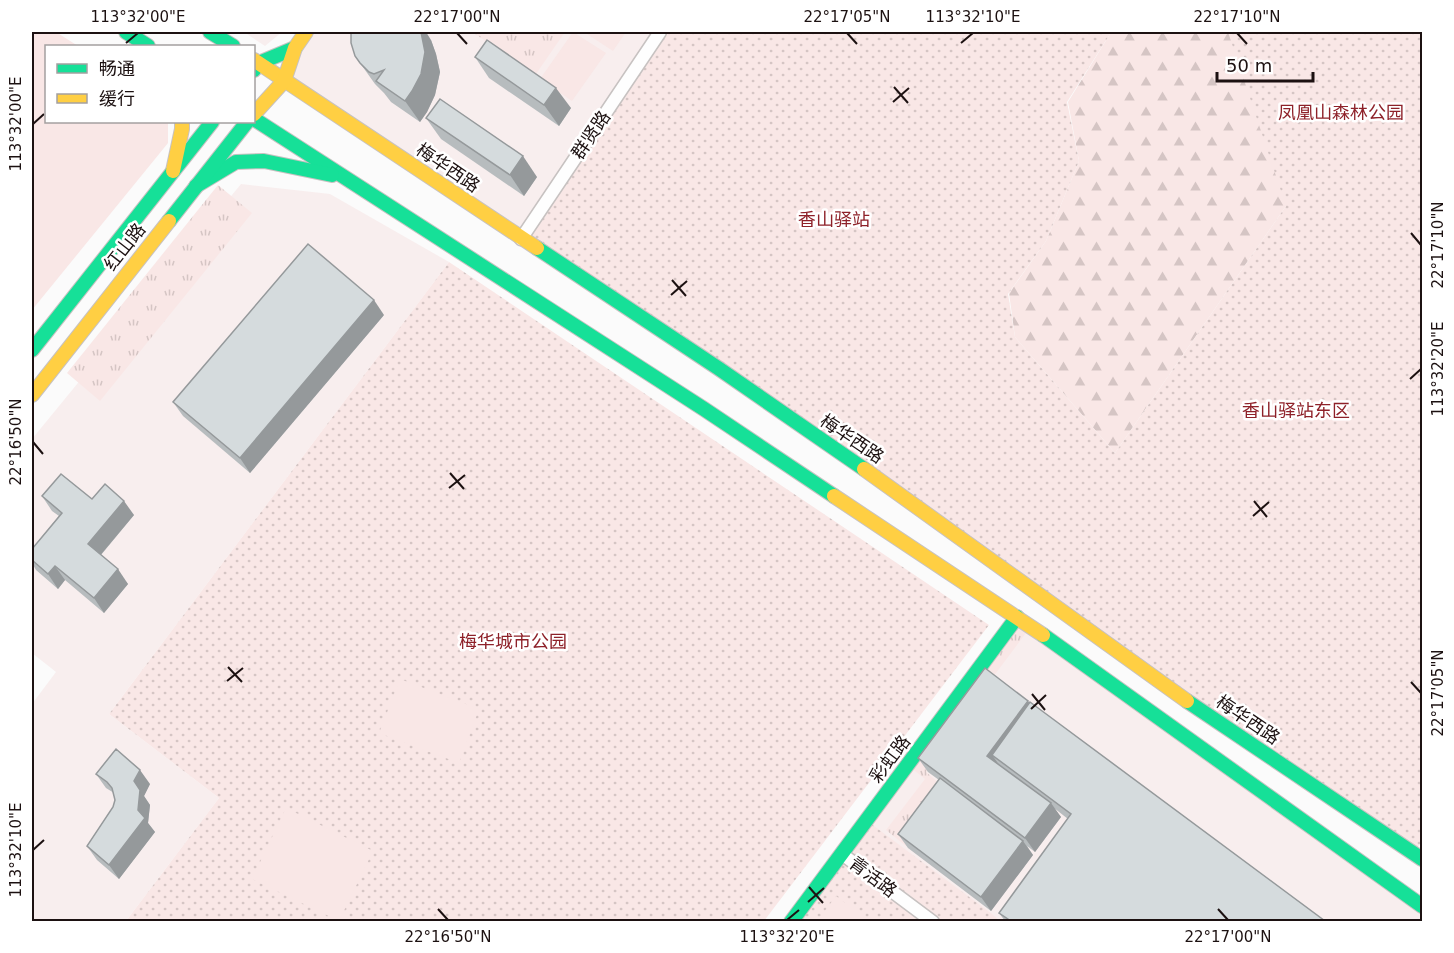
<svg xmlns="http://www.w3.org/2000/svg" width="1454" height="953" viewBox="0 0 1454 953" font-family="'DejaVu Sans','Noto Sans SC',sans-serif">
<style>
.built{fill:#f8eeee}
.grass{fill:url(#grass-tufts)}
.forest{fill:url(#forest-firs)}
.park{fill:url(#park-dots)}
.pitch{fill:#f9e7e6}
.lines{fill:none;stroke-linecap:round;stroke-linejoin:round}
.street-casing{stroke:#c7c2c1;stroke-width:15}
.fast-casing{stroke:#c7c2c1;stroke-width:16}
.slow-casing{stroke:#c7c2c1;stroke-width:16}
.street{stroke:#fefefe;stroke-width:12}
.fast{stroke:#16e098;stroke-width:14}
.slow{stroke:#ffcf43;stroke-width:14}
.wall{fill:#b7bcbe}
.shaded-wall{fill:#95999b}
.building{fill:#d5dbdd;stroke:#95999b;stroke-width:1.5}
.ticks{fill:none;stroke:#1c1111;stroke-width:2}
.labels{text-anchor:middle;stroke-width:5;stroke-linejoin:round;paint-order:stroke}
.park-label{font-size:18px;fill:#8e2129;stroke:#fff}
.street-label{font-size:18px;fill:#1c1111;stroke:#fff}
.neatline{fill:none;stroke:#1c1111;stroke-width:2}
.ticks-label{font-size:15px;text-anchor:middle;fill:#1c1111}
</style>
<defs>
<pattern id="grass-tufts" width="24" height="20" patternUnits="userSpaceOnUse" patternTransform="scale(1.5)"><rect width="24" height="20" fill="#f9e7e6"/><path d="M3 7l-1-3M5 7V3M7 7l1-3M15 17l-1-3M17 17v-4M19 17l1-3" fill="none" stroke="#d5c5c4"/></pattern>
<pattern id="forest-firs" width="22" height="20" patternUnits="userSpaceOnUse" patternTransform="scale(1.5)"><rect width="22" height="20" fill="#f9e7e6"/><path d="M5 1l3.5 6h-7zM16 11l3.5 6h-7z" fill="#d5c5c4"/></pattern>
<pattern id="park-dots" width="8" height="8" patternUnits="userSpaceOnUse" patternTransform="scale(1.5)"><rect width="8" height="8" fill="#f9e7e6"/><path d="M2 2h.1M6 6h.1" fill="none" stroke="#d5c5c4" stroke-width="1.8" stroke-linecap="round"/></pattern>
</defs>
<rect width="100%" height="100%" fill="#fbfbfb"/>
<g class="built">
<path d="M244,32h38l-17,14z"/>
<path d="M307,32h351l-137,206 -236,-157z"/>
<path d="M241,184l89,10 119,68 -340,452 110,84 -93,123h-94v-217l24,-32 -24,-19v-214z"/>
<path d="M1017,617l405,290v14h-488l-91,-67z"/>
</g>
<g class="grass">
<path d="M472,32h93l-29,42z"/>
<path d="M218,185l34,28 -152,188 -33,-28z"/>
<path d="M1017,621l12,8 -36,48v5l-67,90 21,18 -41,56 -20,-16 39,-51 -15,-12z"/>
</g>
<path class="forest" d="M1109,32h313v329l-136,-155 -171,247 -100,-116 -6,-44 37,-52 33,-80 -11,-59 42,-68z"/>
<g class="park">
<path d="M660,32h449l1,2 -43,68 12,59 -33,80 -38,53 7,43 100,116 171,-247 -58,-174h194v809l-8,12 -892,-614z"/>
<path d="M449,262l540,363 -225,296h-638l93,-123 -110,-84z"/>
<path d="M870,823l122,91 8,7h-62l-91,-67z"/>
<path d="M842,854l91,68h-141z"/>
</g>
<g class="pitch">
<path d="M32,32h24l22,14h-32v76h122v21l-136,167z"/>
<path d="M573,32l33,21 -34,48 -32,-22z"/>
<path d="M584,32h42l-13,19z"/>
<path d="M400,679l79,30 -20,54 -80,-30z"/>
<path d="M286,808l87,43 -34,70 -87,-42z"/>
<path d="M836,896l32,24 -2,1h-49z"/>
</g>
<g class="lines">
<defs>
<g id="street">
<path d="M521,239l139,-207"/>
<path d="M842,854l91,68"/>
</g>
<g id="fast">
<path d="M126,32l22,14"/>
<path d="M210,32l23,14"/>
<path d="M254,70l5,-7 36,-15"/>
<path d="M254,119l450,290 130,87"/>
<path d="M196,186l40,-24 28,-1 68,14"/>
<path d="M169,221l78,-99"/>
<path d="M537,248l181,120 146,101"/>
<path d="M32,350l180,-228"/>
<path d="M1043,635l379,271"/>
<path d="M1187,701l235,158"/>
<path d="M791,922l226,-305"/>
</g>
<g id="slow">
<path d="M254,60l283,188"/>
<path d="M254,114l30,-33 11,-33 11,-16"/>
<path d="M173,171l9,-42v-7"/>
<path d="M32,395l137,-174"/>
<path d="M864,469l323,232"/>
<path d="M834,496l209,139"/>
</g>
</defs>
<use href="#street" class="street-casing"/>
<use href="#fast" class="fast-casing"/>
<use href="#slow" class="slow-casing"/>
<use href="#street" class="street"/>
<use href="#fast" class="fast"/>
<use href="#slow" class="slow"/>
</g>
<g class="wall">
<path d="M431,40l5,14 4,18 -5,23 -8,17 -7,10 -29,-20 -7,-9 -9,-9 -20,-28z"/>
<path d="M475,57l96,51 -12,18 -70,-48z"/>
<path d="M426,118l111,59 -13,19 -83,-57z"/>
<path d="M384,315l-134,158 -67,-57 -10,-14z"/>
<path d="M42,496l50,3 42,16 -33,40 27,29 -24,29 -39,-33 -7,9 -22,-19 -4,-7v-14l27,-33 -7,-5z"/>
<path d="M1030,703l295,218h-320l-6,-8 69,-94 -14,-11 7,9 -26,35 -8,-6 6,9 -42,56 -83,-63 -10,-14 41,-54 -11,-8 -10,-14z"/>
<path d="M96,774l54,10 -6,12 6,9 -2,18 7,9 -36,47 -22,-19 -10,-14 26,-39 2,-7 -1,-7 -8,-5z"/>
</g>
<g class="shaded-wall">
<path d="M421,32h5l5,8 5,14 4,18 -5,23 -8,17 -7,10 -15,-21z"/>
<path d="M556,88l15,20 -12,18 -15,-21z"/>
<path d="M523,156l14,21 -13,19 -14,-21z"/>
<path d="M374,300l10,15 -134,158 -10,-15z"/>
<path d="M124,501l10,14 -36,43 -10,-14z"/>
<path d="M55,566l10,14 -7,9 -10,-15z"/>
<path d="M118,569l10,15 -24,29 -10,-15z"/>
<path d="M1028,701l10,14 -46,40 8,11 -13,-10z"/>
<path d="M140,770l10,14 -6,12 6,9 -2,18 7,9 -36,47 -10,-14 29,-55 -4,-29z"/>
<path d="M1051,803l10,14 -26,35 -10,-14z"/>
<path d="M1023,841l10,14 -42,56 -10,-14z"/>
</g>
<g class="building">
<path d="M351,32h70l4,20 -4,22 -9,17 -7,10 -29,-20 8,-11 -10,4 -5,-2 -9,-9 -5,-7 -4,-13z"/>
<path d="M487,40l69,48 -12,17 -69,-48z"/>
<path d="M440,99l83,57 -13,19 -84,-57z"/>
<path d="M308,244l66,56 -134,158 -67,-56z"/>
<path d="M61,474l31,25 13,-15 19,17 -36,43 30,25 -24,29 -39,-32 -7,8 -16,-14v-11l30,-36 -20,-17z"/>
<path d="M985,668l43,33 -41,55 64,47 -26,35 -107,-80z"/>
<path d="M1030,702l295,219h-314l-12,-8 72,-99 -79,-59z"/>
<path d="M116,749l24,21 -6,11 6,9 -2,20 7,8 -36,47 -22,-19 26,-39 2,-7 -3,-12 -5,-6 -11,-8z"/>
<path d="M940,778l83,63 -42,56 -83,-63z"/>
</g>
<path class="ticks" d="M457,33l10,11M847,33l10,11M1237,33l10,11M126,43l12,-10M961,43l12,-10M894,87l14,16M893,102l16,-14M33,124l11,-10M1411,233l10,12M672,280l14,16M671,295l16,-14M1410,379l11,-10M33,442l10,12M450,473l14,16M449,488l16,-13M1254,501l13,16M1253,516l16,-14M228,667l14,15M227,681l16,-13M1411,682l10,11M1032,694l13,16M1031,709l15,-14M33,850l11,-10M809,887l14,16M808,902l16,-14M438,909l10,11M1218,909l10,11M787,920l12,-10"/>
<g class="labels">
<g class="park-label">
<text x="1341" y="119">凤凰山森林公园</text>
<text x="834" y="226">香山驿站</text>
<text x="1296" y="417">香山驿站东区</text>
<text x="513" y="648">梅华城市公园</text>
</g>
<g class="street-label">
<text transform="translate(591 135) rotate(-56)" y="6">群贤路</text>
<text transform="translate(448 168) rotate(34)" y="6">梅华西路</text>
<text transform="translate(125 247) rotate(-52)" y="6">红山路</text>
<text transform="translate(852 439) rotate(34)" y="6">梅华西路</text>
<text transform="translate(1248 720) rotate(34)" y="6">梅华西路</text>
<text transform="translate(890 759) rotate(-53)" y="6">彩虹路</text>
<text transform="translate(873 877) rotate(37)" y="6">青活路</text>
</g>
</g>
<rect width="1454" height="953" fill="none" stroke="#ffffff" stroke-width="66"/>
<rect x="45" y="45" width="210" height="78" fill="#ffffff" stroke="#a4a0a0" stroke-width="1.5"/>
<rect x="57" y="64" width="30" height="9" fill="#16e098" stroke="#a4a0a0" stroke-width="1.5"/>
<text x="99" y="75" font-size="18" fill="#1c1111">畅通</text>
<rect x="57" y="94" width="30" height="9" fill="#ffcf43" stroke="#a4a0a0" stroke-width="1.5"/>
<text x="99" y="105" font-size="18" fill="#1c1111">缓行</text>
<path d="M1217 72v9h96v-9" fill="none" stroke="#1c1111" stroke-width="3"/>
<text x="1226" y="72" font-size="18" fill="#1c1111" stroke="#ffffff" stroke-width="4.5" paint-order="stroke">50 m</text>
<rect x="33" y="33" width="1388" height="887" class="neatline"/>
<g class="ticks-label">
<text x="138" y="22">113°32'00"E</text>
<text x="457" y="22">22°17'00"N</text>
<text x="847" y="22">22°17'05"N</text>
<text x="973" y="22">113°32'10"E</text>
<text x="1237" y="22">22°17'10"N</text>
<text transform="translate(16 124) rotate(-90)" y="5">113°32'00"E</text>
<text transform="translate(1438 245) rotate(-90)" y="5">22°17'10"N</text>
<text transform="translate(1438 369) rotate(-90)" y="5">113°32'20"E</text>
<text transform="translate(16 442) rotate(-90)" y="5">22°16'50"N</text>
<text transform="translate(1438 693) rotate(-90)" y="5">22°17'05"N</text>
<text transform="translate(16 850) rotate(-90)" y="5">113°32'10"E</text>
<text x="448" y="942">22°16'50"N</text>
<text x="787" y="942">113°32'20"E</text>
<text x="1228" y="942">22°17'00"N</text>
</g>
</svg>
